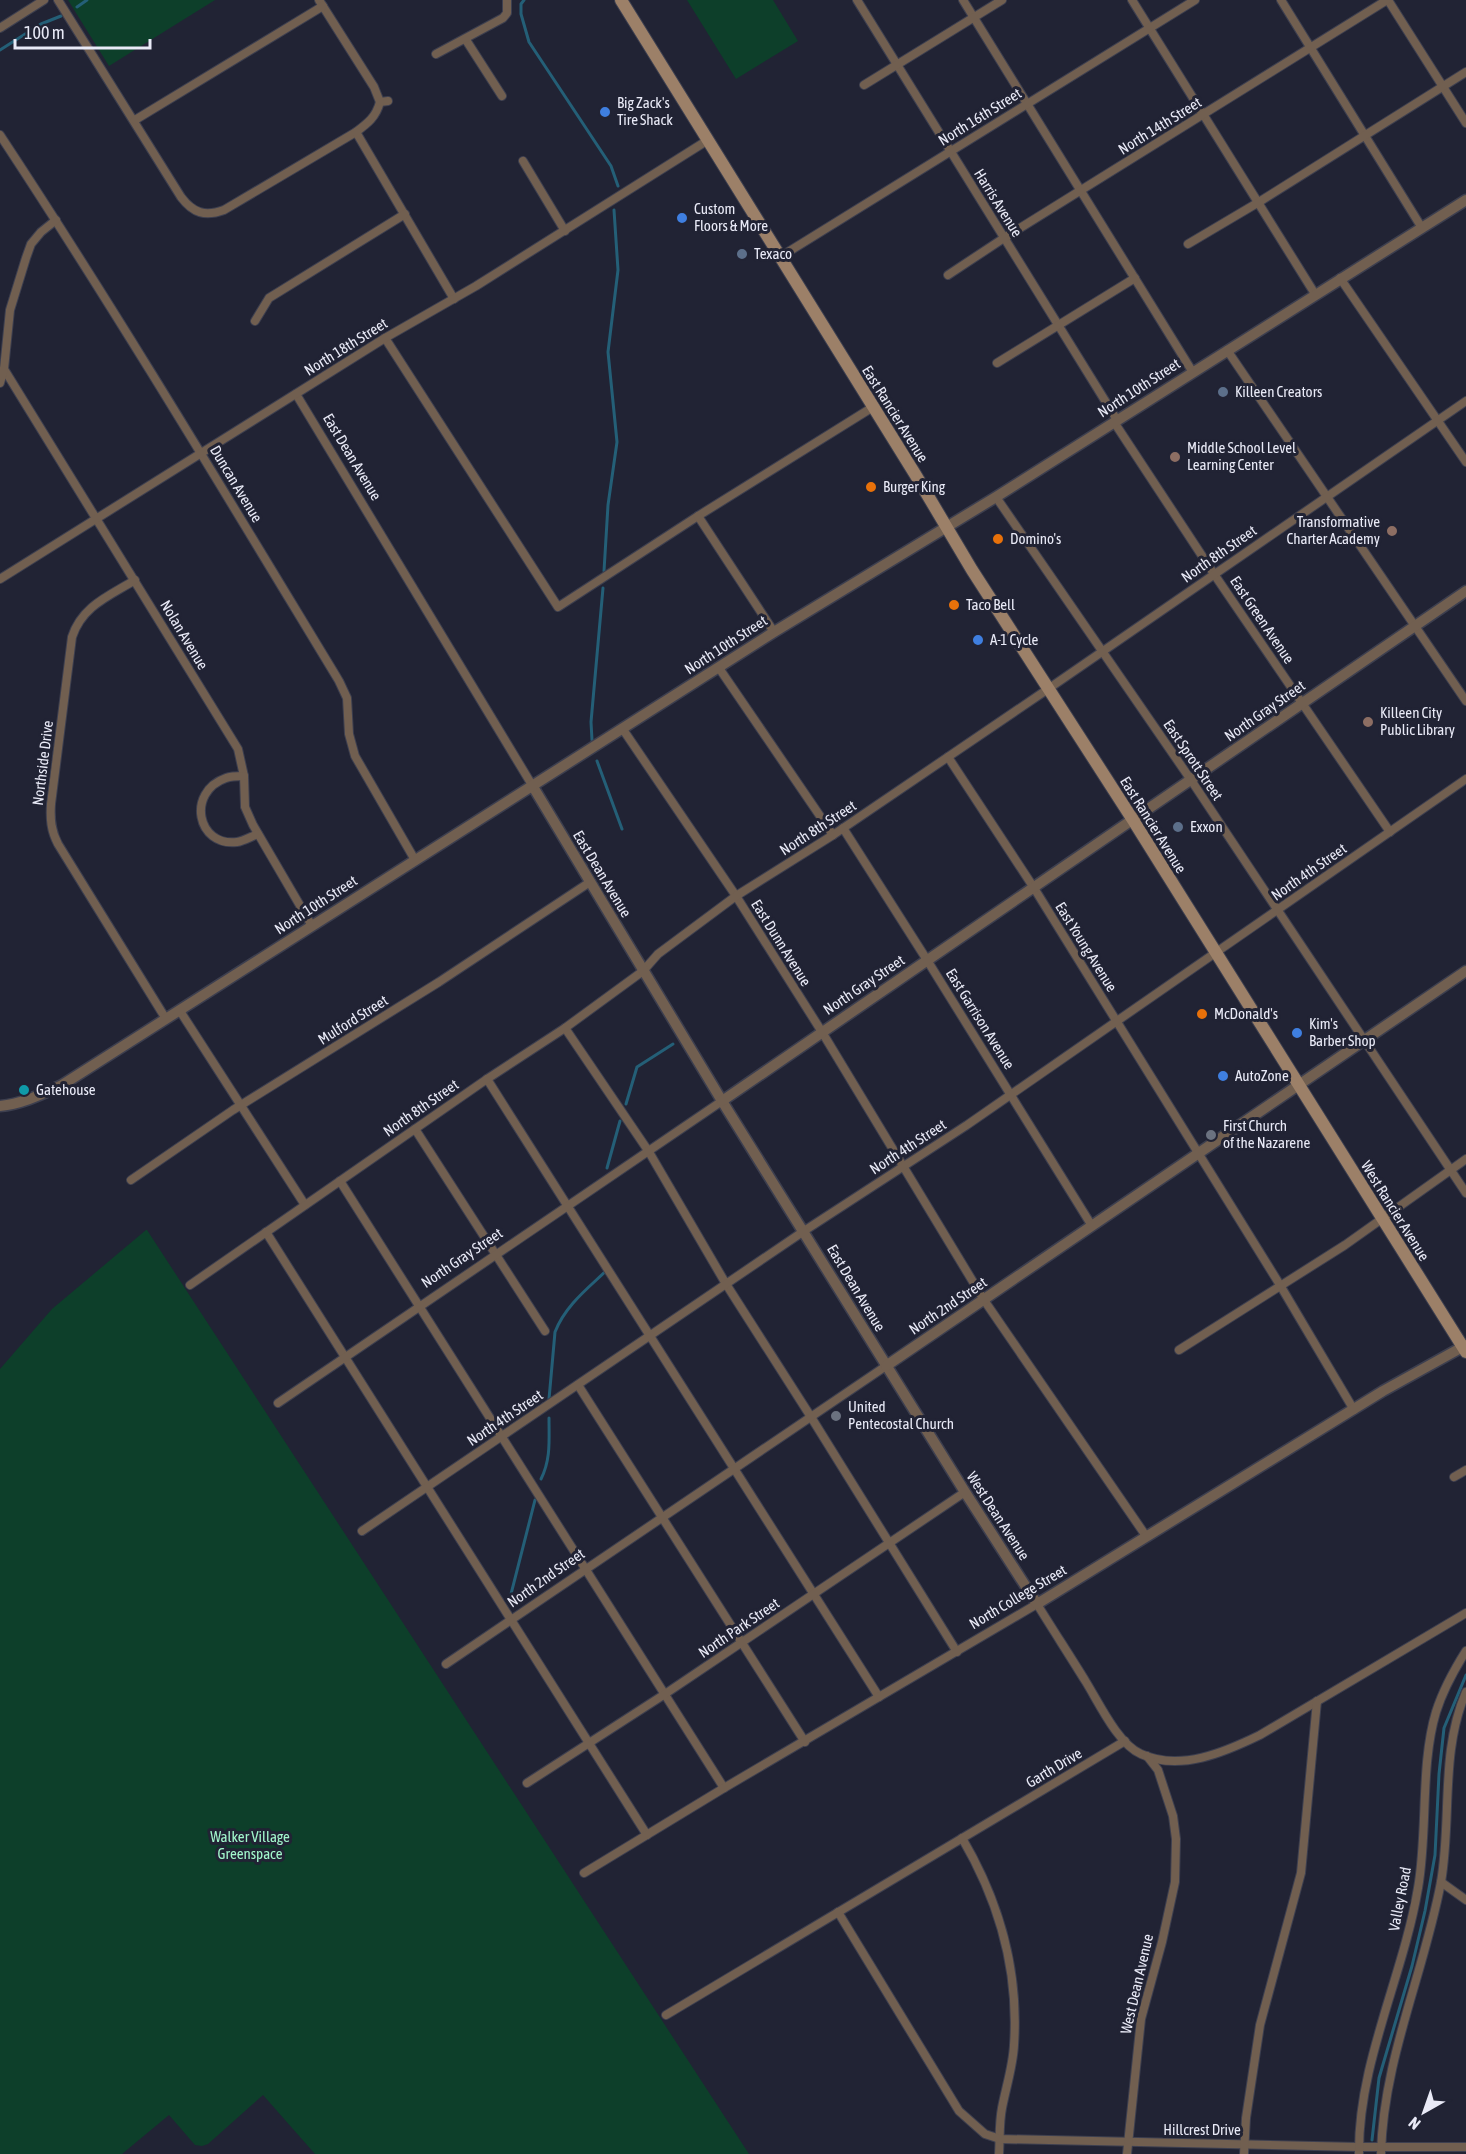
<svg xmlns="http://www.w3.org/2000/svg" width="1466" height="2154" viewBox="0 0 1466 2154" font-family="'Asap Condensed',sans-serif">
<style>
.green{fill:#0d3f2a}
.lines{fill:none;stroke-linecap:round;stroke-linejoin:round}
.stream{stroke:#245f77;stroke-width:3}
.minor-casing{stroke:#3d3f4f;stroke-width:10}
.tertiary-casing{stroke:#3d3f4f;stroke-width:13}
.secondary-casing{stroke:#3d3f4f;stroke-width:14}
.minor{stroke:#715f50;stroke-width:8}
.tertiary{stroke:#715f50;stroke-width:10}
.secondary{stroke:#9c8068;stroke-width:12}
.shop-dot{fill:#3f7fe0;stroke:#212334;stroke-width:2}
.service-dot{fill:#5c6f8a;stroke:#212334;stroke-width:2}
.education-dot{fill:#8d6e63;stroke:#212334;stroke-width:2}
.food-dot{fill:#e8710a;stroke:#212334;stroke-width:2}
.culture-dot{fill:#0f9aa8;stroke:#212334;stroke-width:2}
.worship-dot{fill:#6b7280;stroke:#212334;stroke-width:2}
.labels{text-anchor:middle;stroke-width:6;stroke-linejoin:round;paint-order:stroke}
.poi-label{font-size:15px;fill:#e9eaf7;stroke:#212334;text-anchor:start}
.street-label{font-size:15px;fill:#e9eaf7;stroke:#212334}
.park-label{font-size:15px;fill:#a2f7cc;stroke:#212334}
</style>
<rect width="100%" height="100%" fill="#212334"/>
<g class="green">
<path d="M68,0h147l-106,66z"/>
<path d="M687,0h86l25,41 -62,38z"/>
<path d="M146,1230h1l602,924h-434l-52,-59 -55,49 -6,2 -7,-1 -26,-30 -47,39h-122v-785l52,-60z"/>
</g>
<g class="lines">
<g class="stream">
<path d="M524,0l-3,4v10l8,28 82,124 7,20"/>
<path d="M77,7l10,-7"/>
<path d="M0,50l41,-26 20,-8"/>
<path d="M604,571l4,-66 9,-63 -9,-90 10,-82 -4,-60"/>
<path d="M592,740l-1,-18 12,-134"/>
<path d="M597,761l25,68"/>
<path d="M626,1104l11,-37 36,-23"/>
<path d="M607,1168l13,-47"/>
<path d="M549,1399l6,-67c10,-26 32,-43 51,-61"/>
<path d="M541,1479c10,-20 8,-39 8,-61"/>
<path d="M509,1602l26,-102"/>
<path d="M1372,2140l7,-62 33,-112 13,-55 10,-56 4,-81 5,-46 22,-53"/>
</g>
<defs>
<g id="minor">
<path d="M58,0l123,197c12,16 24,20 43,13l132,-78c12,-9 20,-15 24,-30l8,-1"/>
<path d="M319,0l55,87 6,15"/>
<path d="M857,0l260,420"/>
<path d="M963,0l229,371"/>
<path d="M1132,0l183,294"/>
<path d="M1281,0l141,228"/>
<path d="M1388,0l78,123"/>
<path d="M0,28l44,-28"/>
<path d="M466,40l36,56"/>
<path d="M436,54l67,-36 4,-5v-13"/>
<path d="M864,85l138,-85"/>
<path d="M135,120l188,-114"/>
<path d="M356,132l98,167"/>
<path d="M0,135c118,179 228,363 339,546l8,17 2,36 6,22 60,104"/>
<path d="M523,161l42,70"/>
<path d="M1188,244l71,-42 207,-130"/>
<path d="M780,257l415,-257"/>
<path d="M948,275l56,-37 383,-238"/>
<path d="M1340,278l126,184"/>
<path d="M255,321l14,-23 136,-84"/>
<path d="M385,338l173,269 140,-91 175,-109"/>
<path d="M1227,350l239,351"/>
<path d="M997,363l138,-85"/>
<path d="M4,369l234,380 6,27 1,31 8,18 59,101"/>
<path d="M0,383l4,-14 6,-59 16,-52 5,-14 10,-12 15,-12"/>
<path d="M296,394l236,391"/>
<path d="M1114,422l100,152 176,258"/>
<path d="M996,497l195,283 275,413"/>
<path d="M698,516l76,116"/>
<path d="M0,579l385,-241 91,-52 232,-146"/>
<path d="M135,580c-26,16 -53,26 -63,57l-21,167c-1,15 0,27 7,40l108,175"/>
<path d="M719,668l114,167"/>
<path d="M622,728l114,168 86,136 162,268 162,236"/>
<path d="M948,757l86,131 246,397 74,125"/>
<path d="M244,776c-5,0 -13,0 -18,2 -40,14 -29,69 11,64 7,-1 15,-6 21,-8"/>
<path d="M843,828l84,132 165,266"/>
<path d="M180,1011l125,194"/>
<path d="M565,1028l84,124 77,132 85,133 146,235"/>
<path d="M487,1079l392,618"/>
<path d="M415,1129l130,202"/>
<path d="M131,1180l102,-70 206,-128 151,-100"/>
<path d="M340,1181l384,607"/>
<path d="M266,1232l381,603"/>
<path d="M190,1285l297,-206 78,-51 78,-57 15,-17 78,-58 97,-61 215,-146 418,-288"/>
<path d="M1179,1350l166,-105 121,-86"/>
<path d="M578,1385l227,357"/>
<path d="M278,1403l444,-302"/>
<path d="M1454,1477l12,-7"/>
<path d="M362,1531l442,-300 163,-106 499,-346"/>
<path d="M446,1664l440,-298"/>
<path d="M527,1783l138,-89 300,-202"/>
<path d="M962,1838c37,63 57,133 52,207 -1,21 -8,42 -12,63 -3,15 -2,31 -3,46"/>
<path d="M584,1873l140,-85 313,-184c16,26 33,52 49,78 13,21 32,62 55,72 39,18 84,-2 119,-19l206,-122"/>
<path d="M1441,1882l25,18"/>
<path d="M838,1912l121,199 26,23 15,5 359,8h107"/>
<path d="M666,2015l459,-274"/>
<path d="M1127,2154l14,-135 21,-77 13,-60 1,-43 -3,-23 -15,-46 -11,-14"/>
<path d="M1244,2154l2,-36 14,-93 41,-152 16,-172"/>
<path d="M1359,2154c-1,-91 44,-177 59,-266 10,-56 2,-123 18,-176 7,-22 18,-42 30,-61"/>
<path d="M1381,2154c2,-94 43,-181 60,-272 11,-64 -1,-130 25,-190"/>
</g>
<g id="tertiary">
<path d="M532,785l190,316 243,391 72,112 346,-213 83,-46"/>
<path d="M722,1101l744,-510"/>
<path d="M0,1106c22,-2 42,-12 62,-21l712,-453 222,-135 470,-297"/>
<path d="M886,1366l580,-395"/>
</g>
<path id="secondary" d="M621,0l294,474 57,96 161,250 333,532"/>
</defs>
<use href="#minor" class="minor-casing"/>
<use href="#tertiary" class="tertiary-casing"/>
<use href="#secondary" class="secondary-casing"/>
<use href="#minor" class="minor"/>
<use href="#tertiary" class="tertiary"/>
<use href="#secondary" class="secondary"/>
</g>
<g class="shop-dot">
<circle cx="605" cy="112" r="6"/>
<circle cx="682" cy="218" r="6"/>
<circle cx="978" cy="640" r="6"/>
<circle cx="1297" cy="1033" r="6"/>
<circle cx="1223" cy="1076" r="6"/>
</g>
<g class="service-dot">
<circle cx="742" cy="254" r="6"/>
<circle cx="1223" cy="392" r="6"/>
<circle cx="1178" cy="827" r="6"/>
</g>
<g class="education-dot">
<circle cx="1175" cy="457" r="6"/>
<circle cx="1392" cy="531" r="6"/>
<circle cx="1368" cy="722" r="6"/>
</g>
<g class="food-dot">
<circle cx="871" cy="487" r="6"/>
<circle cx="998" cy="539" r="6"/>
<circle cx="954" cy="605" r="6"/>
<circle cx="1202" cy="1014" r="6"/>
</g>
<circle class="culture-dot" cx="24" cy="1090" r="6"/>
<g class="worship-dot">
<circle cx="1211" cy="1135" r="6"/>
<circle cx="836" cy="1416" r="6"/>
</g>
<g class="labels">
<g class="poi-label">
<text x="617" y="108">Big Zack's<tspan x="617" dy="17">Tire Shack</tspan></text>
<text x="694" y="214">Custom<tspan x="694" dy="17">Floors &amp; More</tspan></text>
<text x="754" y="259">Texaco</text>
<text x="1235" y="397">Killeen Creators</text>
<text x="1187" y="453">Middle School Level<tspan x="1187" dy="17">Learning Center</tspan></text>
<text x="883" y="492">Burger King</text>
<text x="1380" y="527" text-anchor="end">Transformative<tspan x="1380" dy="17">Charter Academy</tspan></text>
<text x="1010" y="544">Domino's</text>
<text x="966" y="610">Taco Bell</text>
<text x="990" y="645">A-1 Cycle</text>
<text x="1380" y="718">Killeen City<tspan x="1380" dy="17">Public Library</tspan></text>
<text x="1190" y="832">Exxon</text>
<text x="1214" y="1019">McDonald's</text>
<text x="1309" y="1029">Kim's<tspan x="1309" dy="17">Barber Shop</tspan></text>
<text x="1235" y="1081">AutoZone</text>
<text x="36" y="1095">Gatehouse</text>
<text x="1223" y="1131">First Church<tspan x="1223" dy="17">of the Nazarene</tspan></text>
<text x="848" y="1412">United<tspan x="848" dy="17">Pentecostal Church</tspan></text>
</g>
<g class="street-label">
<text transform="translate(980 117) rotate(-32)" y="5">North 16th Street</text>
<text transform="translate(1160 126) rotate(-32)" y="5">North 14th Street</text>
<text transform="translate(998 203) rotate(58)" y="5">Harris Avenue</text>
<text transform="translate(346 347) rotate(-32)" y="5">North 18th Street</text>
<text transform="translate(1139 388) rotate(-33)" y="5">North 10th Street</text>
<text transform="translate(895 414) rotate(58)" y="5">East Rancier Avenue</text>
<text transform="translate(352 457) rotate(59)" y="5">East Dean Avenue</text>
<text transform="translate(236 484) rotate(59)" y="5">Duncan Avenue</text>
<text transform="translate(1219 554) rotate(-35)" y="5">North 8th Street</text>
<text transform="translate(1262 620) rotate(56)" y="5">East Green Avenue</text>
<text transform="translate(184 635) rotate(59)" y="5">Nolan Avenue</text>
<text transform="translate(726 645) rotate(-33)" y="5">North 10th Street</text>
<text transform="translate(1265 711) rotate(-35)" y="5">North Gray Street</text>
<text transform="translate(1193 760) rotate(56)" y="5">East Sprott Street</text>
<text transform="translate(43 763) rotate(-83)" y="5">Northside Drive</text>
<text transform="translate(1153 825) rotate(58)" y="5">East Rancier Avenue</text>
<text transform="translate(818 828) rotate(-33)" y="5">North 8th Street</text>
<text transform="translate(1309 872) rotate(-35)" y="5">North 4th Street</text>
<text transform="translate(602 874) rotate(59)" y="5">East Dean Avenue</text>
<text transform="translate(316 905) rotate(-33)" y="5">North 10th Street</text>
<text transform="translate(781 943) rotate(58)" y="5">East Dunn Avenue</text>
<text transform="translate(1086 947) rotate(58)" y="5">East Young Avenue</text>
<text transform="translate(864 985) rotate(-34)" y="5">North Gray Street</text>
<text transform="translate(980 1019) rotate(58)" y="5">East Garrison Avenue</text>
<text transform="translate(353 1020) rotate(-32)" y="5">Mulford Street</text>
<text transform="translate(421 1108) rotate(-35)" y="5">North 8th Street</text>
<text transform="translate(908 1147) rotate(-33)" y="5">North 4th Street</text>
<text transform="translate(1395 1211) rotate(58)" y="5">West Rancier Avenue</text>
<text transform="translate(462 1258) rotate(-34)" y="5">North Gray Street</text>
<text transform="translate(856 1288) rotate(59)" y="5">East Dean Avenue</text>
<text transform="translate(948 1306) rotate(-34)" y="5">North 2nd Street</text>
<text transform="translate(505 1418) rotate(-34)" y="5">North 4th Street</text>
<text transform="translate(998 1516) rotate(57)" y="5">West Dean Avenue</text>
<text transform="translate(546 1578) rotate(-35)" y="5">North 2nd Street</text>
<text transform="translate(1018 1597) rotate(-31)" y="5">North College Street</text>
<text transform="translate(739 1628) rotate(-34)" y="5">North Park Street</text>
<text transform="translate(1054 1768) rotate(-31)" y="5">Garth Drive</text>
<text transform="translate(1400 1899) rotate(-79)" y="5">Valley Road</text>
<text transform="translate(1137 1984) rotate(-77)" y="5">West Dean Avenue</text>
<text x="1202" y="2135">Hillcrest Drive</text>
</g>
<g class="park-label">
<text x="250" y="1842">Walker Village<tspan x="250" dy="17">Greenspace</tspan></text>
</g>
</g>
<g transform="translate(1424 2112) rotate(220)" stroke="#212334" stroke-width="4.5" paint-order="stroke">
<path d="M0-4.5L10 22L0 15L-10 22Z" fill="#e9eaf7"/>
<text y="-9" font-size="16" font-weight="bold" text-anchor="middle" fill="#e9eaf7">N</text>
</g>
<path d="M15 39v9h135v-9" fill="none" stroke="#e9eaf7" stroke-width="3"/>
<text x="24" y="39" font-size="18" fill="#e9eaf7" stroke="#212334" stroke-width="4.5" paint-order="stroke">100 m</text>
</svg>
